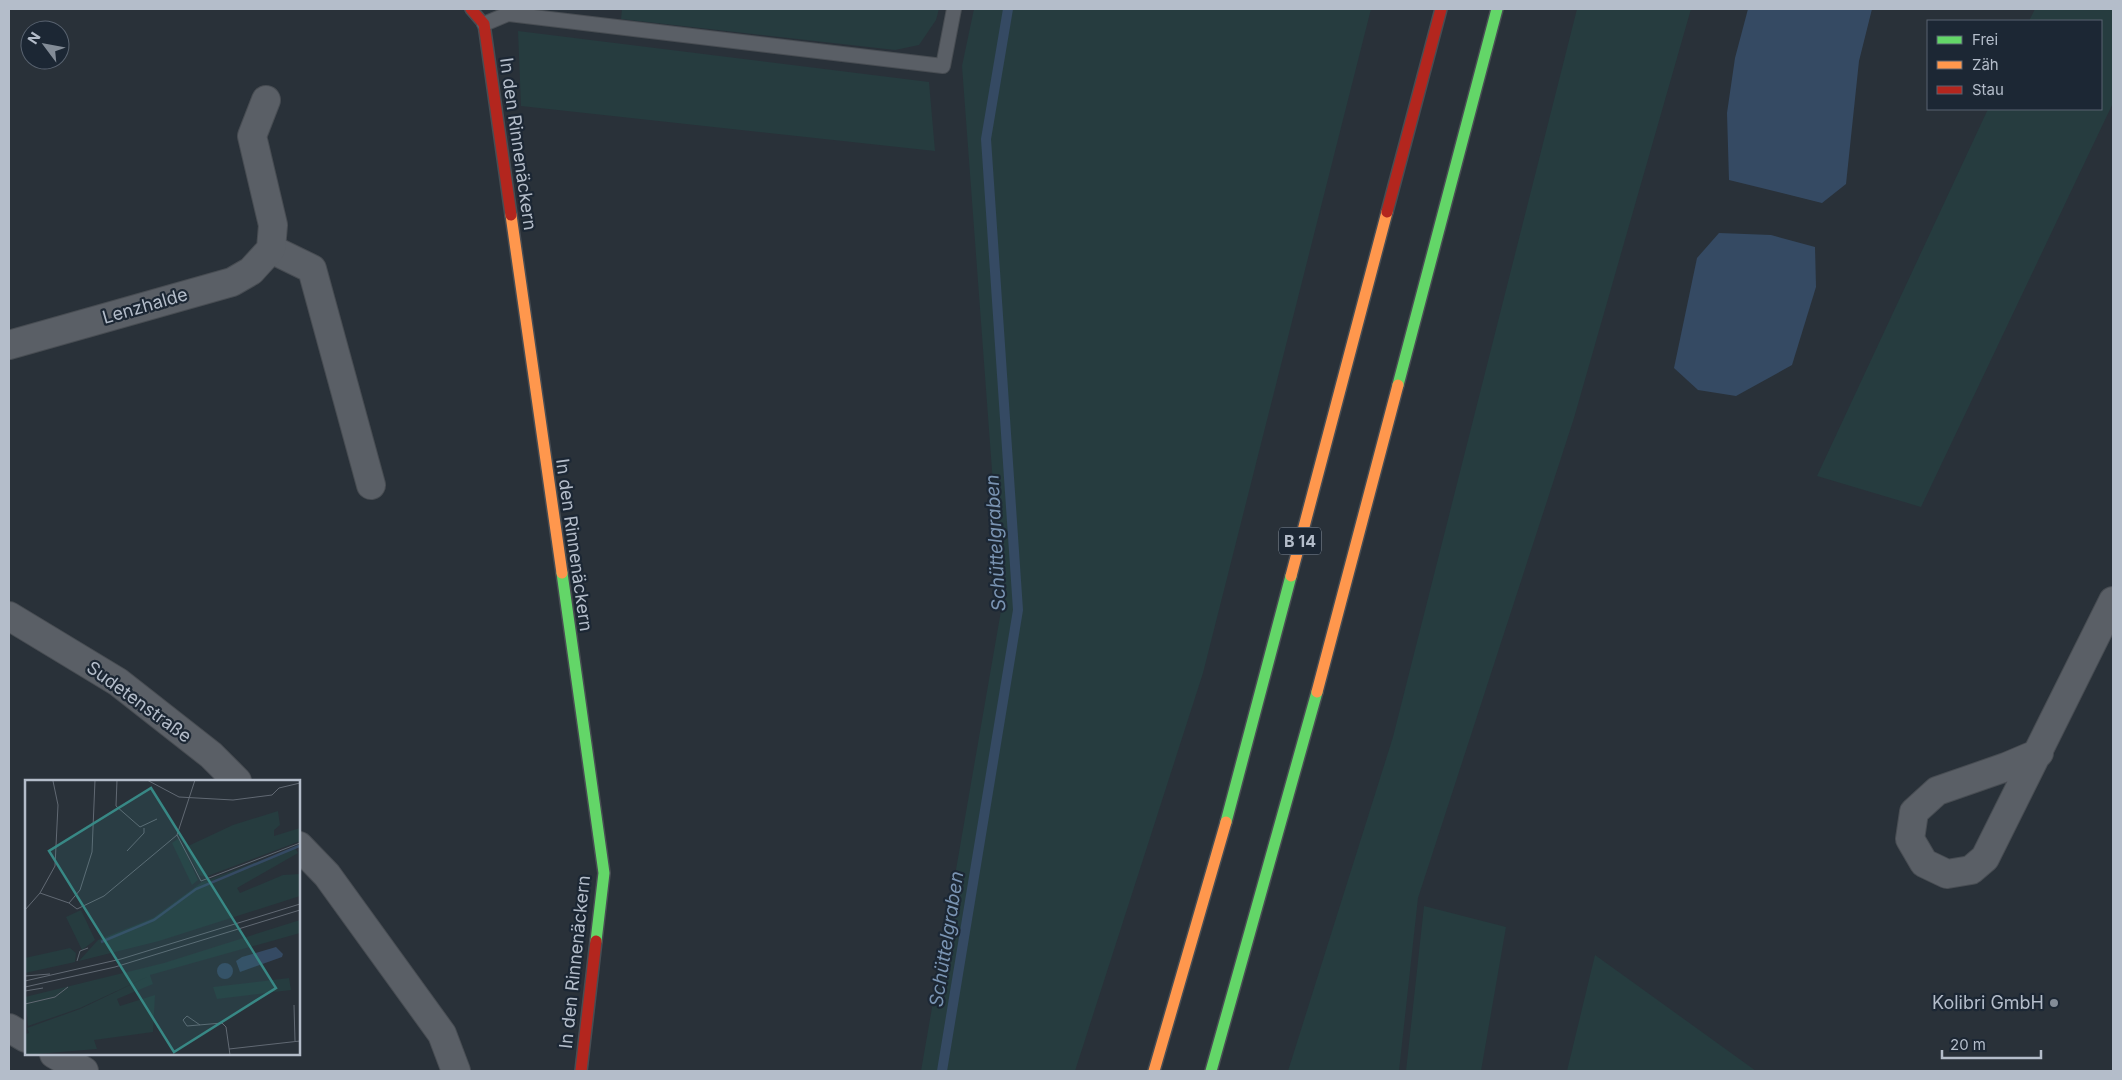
<svg xmlns="http://www.w3.org/2000/svg" width="2122" height="1080" viewBox="0 0 2122 1080" font-family="Inter,sans-serif">
<style>
.green{fill:#263c3f}
.water{fill:#354a63}
.lines{fill:none;stroke-linecap:round;stroke-linejoin:round}
.stream{stroke:#354a63;stroke-width:10}
.lane-casing{stroke:#484d53;stroke-width:16}
.street-casing{stroke:#484d53;stroke-width:30}
.fast-casing{stroke:#484d53;stroke-width:14}
.slow-casing{stroke:#484d53;stroke-width:14}
.jam-casing{stroke:#484d53;stroke-width:14}
.lane{stroke:#5a5f66;stroke-width:14}
.street{stroke:#5a5f66;stroke-width:28}
.fast{stroke:#63d668;stroke-width:11}
.slow{stroke:#ff974d;stroke-width:11}
.jam{stroke:#b3261e;stroke-width:11}
.poi-dot{fill:#838c97;stroke:#1c2734;stroke-width:2}
.labels{text-anchor:middle;stroke-width:4.5;stroke-linejoin:round;paint-order:stroke}
.shield{fill:#1c2734;stroke:#86909d;stroke-width:1}
.shield-label{font-size:16px;font-weight:bold;fill:#b4bdca}
.street-label{font-size:18px;fill:#b4bdca;stroke:#1c2734}
.poi-label{font-size:18px;fill:#b4bdca;stroke:#1c2734;text-anchor:end}
.water-label{font-size:19px;font-style:italic;fill:#7a94b3;stroke:#1c2734}
.inset-river{fill:none;stroke:#354a63;stroke-width:2.5}
.inset-road{fill:none;stroke:#616973;stroke-width:1}
.view{fill:#388885;fill-opacity:0.15;stroke:#388885;stroke-width:2.5}
.inset-edge{fill:none;stroke:#b4bdca;stroke-width:2.5}
</style>
<rect width="100%" height="100%" fill="#293139"/>
<g class="green">
<path d="M622,9h317l-3,11 -17,25 -24,5 -274,-31z"/>
<path d="M974,9h397l-168,664 -128,398h-154l81,-466 -40,-539z"/>
<path d="M1577,9h114l-117,409 -156,480 -19,173h-111l105,-334z"/>
<path d="M2035,9h78v94l-192,404 -104,-31 171,-367h113v-88h-72z"/>
<path d="M518,31l411,51 6,69 -414,-45z"/>
<path d="M1424,906l82,21 -25,144h-75z"/>
<path d="M1595,955l161,116h-189z"/>
</g>
<g class="water">
<path d="M1748,9h124l-13,52 -13,123 -24,19 -93,-23 -2,-67 8,-55z"/>
<path d="M1719,233l52,2 44,12 1,40 -24,78 -56,31 -38,-6 -24,-22 23,-110z"/>
</g>
<g class="lines">
<path class="stream" d="M942,1071l76,-461 -32,-471 22,-130"/>
<defs>
<path id="lane" d="M484,24l24,-10 435,52 11,-57"/>
<g id="street">
<path d="M271,249l41,20 59,216"/>
<path d="M9,345l223,-63 19,-11 20,-22 2,-24 -21,-89 14,-36"/>
<path d="M9,616l109,66 93,73 26,26"/>
<path d="M2039,753l-33,14 -69,24 -23,21 -4,27 14,24 23,11 24,-4 14,-12 128,-257"/>
<path d="M299,846l28,29 115,159 14,37"/>
<path d="M9,1028l17,10"/>
<path d="M54,1054l30,17"/>
</g>
<g id="fast">
<path d="M1398,385l99,-376"/>
<path d="M562,573l42,300 -8,68"/>
<path d="M1226,822l65,-246"/>
<path d="M1211,1071l106,-379"/>
</g>
<g id="slow">
<path d="M511,215l51,358"/>
<path d="M1291,576l96,-364"/>
<path d="M1317,692l81,-307"/>
<path d="M1154,1071l72,-249"/>
</g>
<g id="jam">
<path d="M471,9l13,15 27,191"/>
<path d="M1387,212l54,-203"/>
<path d="M581,1071l15,-130"/>
</g>
</defs>
<use href="#lane" class="lane-casing"/>
<use href="#street" class="street-casing"/>
<use href="#fast" class="fast-casing"/>
<use href="#slow" class="slow-casing"/>
<use href="#jam" class="jam-casing"/>
<use href="#lane" class="lane"/>
<use href="#street" class="street"/>
<use href="#fast" class="fast"/>
<use href="#slow" class="slow"/>
<use href="#jam" class="jam"/>
</g>
<circle class="poi-dot" cx="2054" cy="1003" r="5"/>
<g class="labels">
<rect class="shield" x="1279" y="527.5" width="42" height="27" rx="4"/>
<g class="shield-label">
<text x="1300" y="547">B 14</text>
</g>
<g class="street-label">
<text transform="translate(518 144) rotate(82)" y="6">In den Rinnenäckern</text>
<text transform="translate(145 306) rotate(-16)" y="6">Lenzhalde</text>
<text transform="translate(574 545) rotate(82)" y="6">In den Rinnenäckern</text>
<text transform="translate(139 702) rotate(36)" y="6">Sudetenstraße</text>
<text transform="translate(575 962) rotate(-84)" y="6">In den Rinnenäckern</text>
</g>
<g class="poi-label">
<text x="2044" y="1009">Kolibri GmbH</text>
</g>
<g class="water-label">
<text transform="translate(995 543) rotate(-93)" y="7">Schüttelgraben</text>
<text transform="translate(946 939) rotate(-81)" y="7">Schüttelgraben</text>
</g>
</g>
<g transform="translate(25 780)">
<rect width="275" height="275" fill="#293139"/>
<path d="M253,31l2,14 -6,5v6l26,-8v13l-95,36 -6,-2 -13,-28 47,-22zM154,58l19,42 -6,5 -20,-42zM270,68l3,5 -61,35 3,5 43,-18 17,-1v22l-141,45 -80,20 19,-21 55,-22 49,-36zM56,130l14,30 -13,10 -16,-33zM275,140v13l-150,42 3,9 -36,15 3,7 35,-11 -2,37 -59,8 3,9 -72,6v-21l4,-1 -2,-5 53,-19 69,-33 -69,32 -52,18 -3,-29 139,-34zM45,168l6,5 -1,9 -50,11v-15zM264,198l2,12 -74,9 -4,-12z" fill="#263c3f"/>
<path d="M251,167l7,7 -1,3 -42,15 -4,-11 6,-4zM192 191a8 8 0 1 1 16 0a8 8 0 1 1-16 0Z" fill="#354a63"/>
<path class="inset-river" d="M76,162l53,-22 42,-31 103,-43"/>
<path class="inset-road" d="M13,0h16M92,0l-1,26 24,21 17,-8M122,0l32,17 54,3 39,-5 7,-7 21,-5M152,55l24,46 99,-38M152,55l18,-55M102,71l17,-18v-5M15,113l29,10 11,-13 12,-38 3,-72M44,123l8,6 27,-13 73,-61M0,130l15,-17 15,-27 3,-61 -5,-24M52,181l3,-10 8,-3M0,196l25,-2M0,201l96,-22 179,-55M0,207l90,-20 185,-57M0,211l18,-3M0,224l30,-7 13,-10M269,225l1,36M175,245l-13,-9 -4,4 4,6 35,-3 4,4 4,28M204,269l71,-8"/>
<path class="view" d="M126,8l125,200 -102,64 -125,-201z"/>
<rect width="275" height="275" class="inset-edge"/>
</g>
<rect width="2122" height="1080" fill="none" stroke="#b4bdca" stroke-width="20"/>
<rect x="1927" y="20" width="175" height="90" fill="#1c2734" stroke="#596370"/>
<rect x="1937" y="36" width="25" height="8" fill="#63d668" stroke="#596370"/>
<text x="1972" y="45" font-size="15" fill="#b4bdca">Frei</text>
<rect x="1937" y="61" width="25" height="8" fill="#ff974d" stroke="#596370"/>
<text x="1972" y="70" font-size="15" fill="#b4bdca">Zäh</text>
<rect x="1937" y="86" width="25" height="8" fill="#b3261e" stroke="#596370"/>
<text x="1972" y="95" font-size="15" fill="#b4bdca">Stau</text>
<g transform="translate(45 45) rotate(302)"><circle r="24" fill="#1c2734" stroke="#596370"/>
<path d="M0-4L9 19L0 12L-9 19Z" fill="#838c97"/>
<text y="-8" font-size="14" font-weight="bold" text-anchor="middle" fill="#b4bdca">N</text>
</g>
<path d="M1942 1050v8h99v-8" fill="none" stroke="#b4bdca" stroke-width="2.5"/>
<text x="1950" y="1050" font-size="15" fill="#b4bdca" stroke="#1c2734" stroke-width="4" paint-order="stroke">20 m</text>
</svg>
